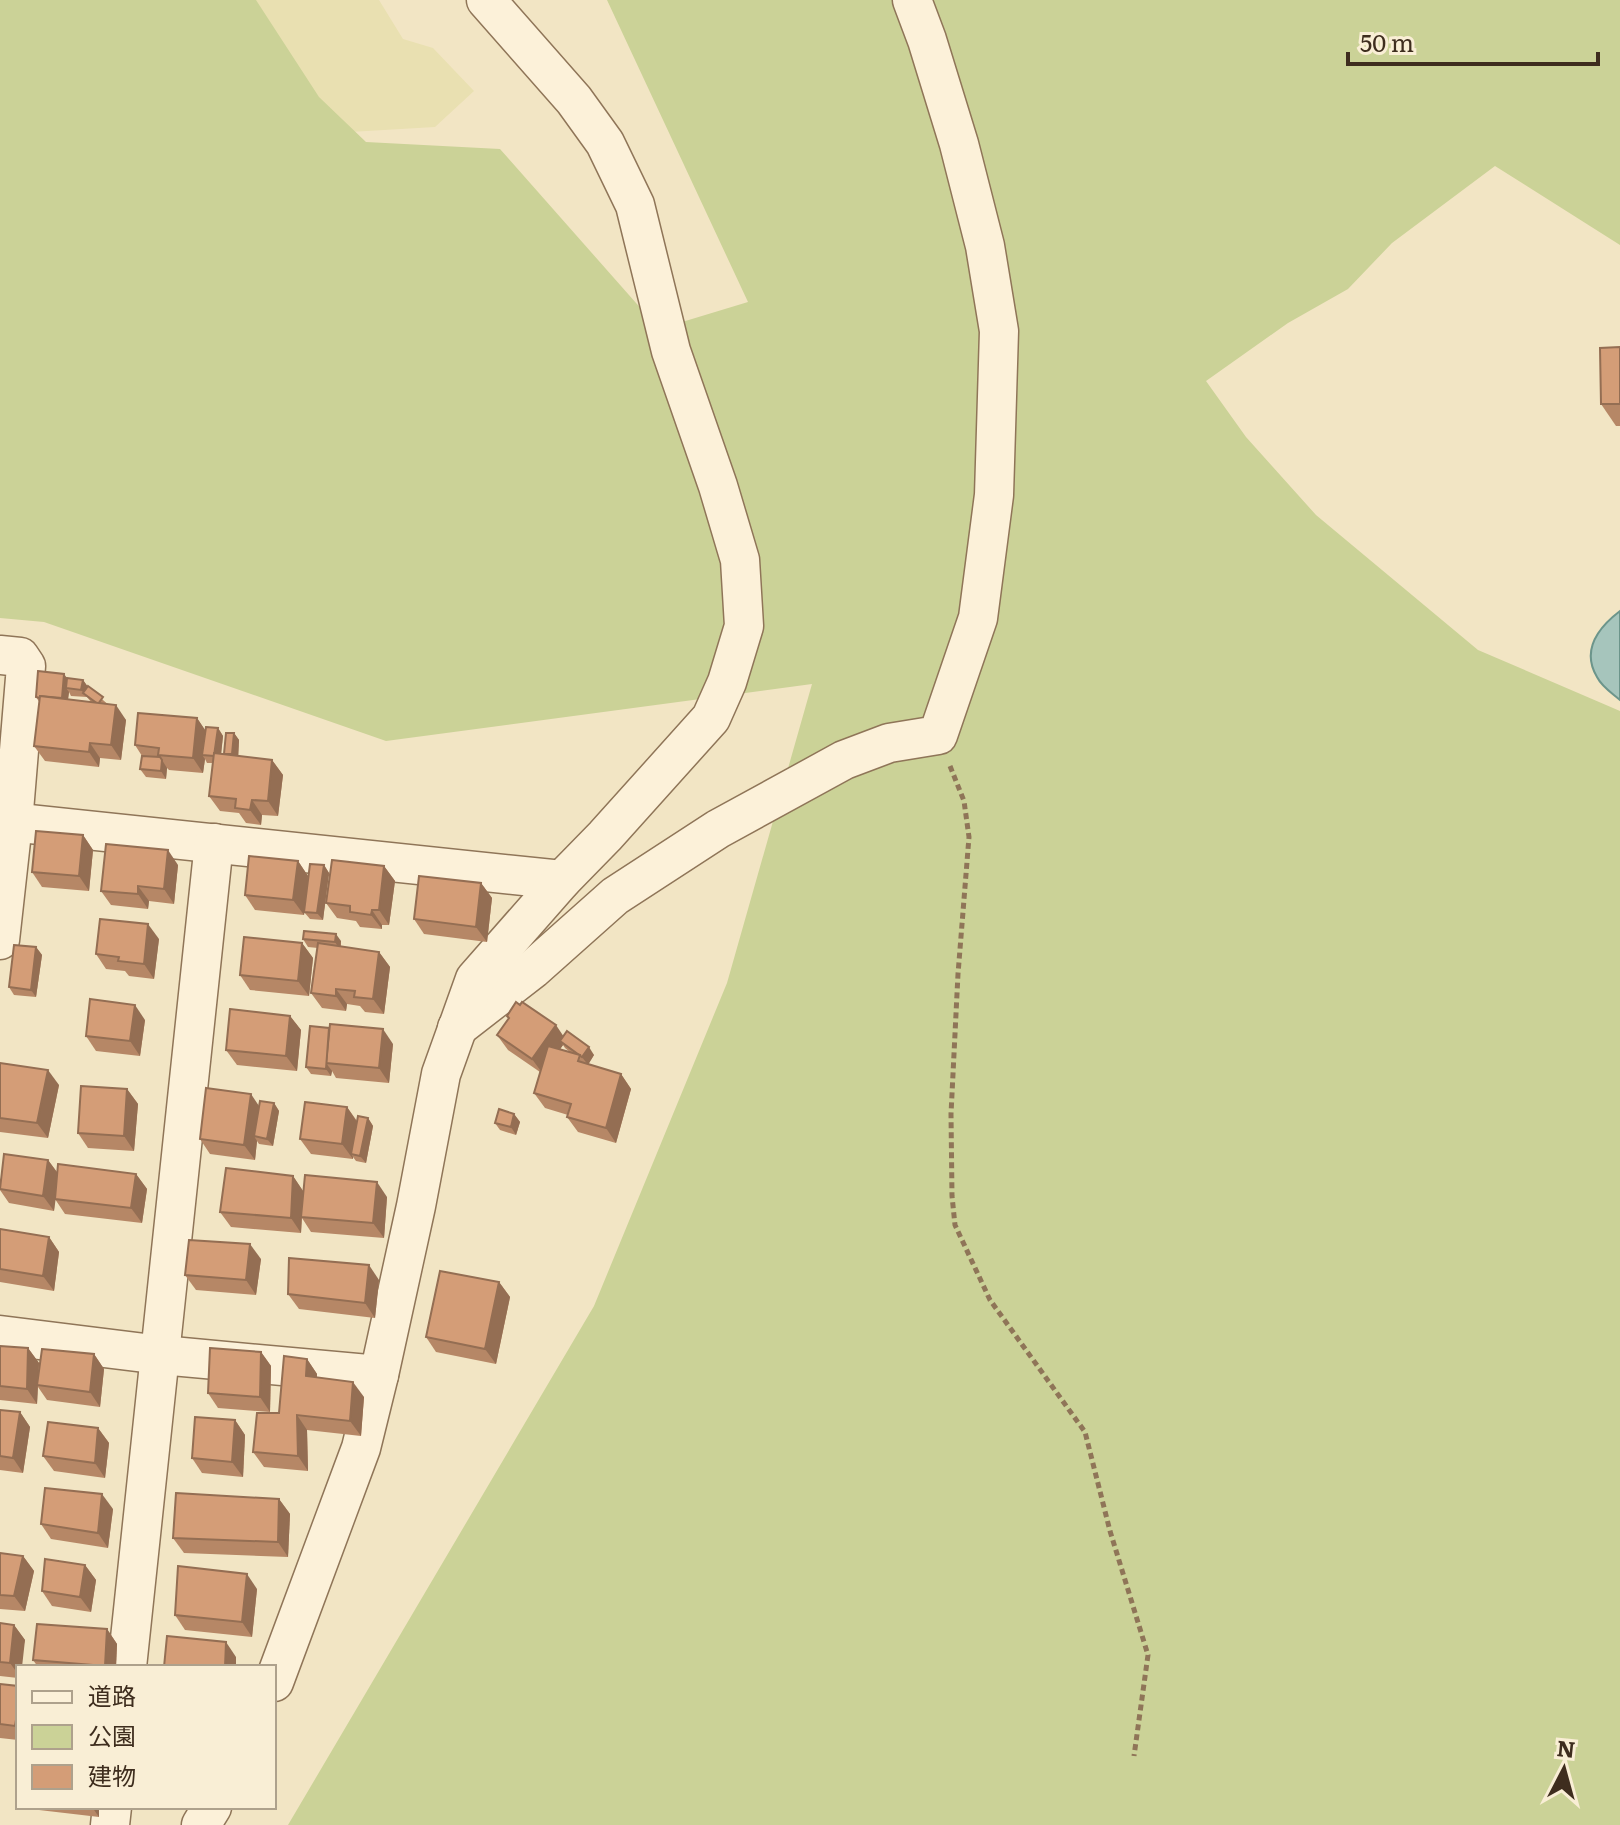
<svg xmlns="http://www.w3.org/2000/svg" width="1620" height="1825" viewBox="0 0 1620 1825" font-family="Literata,'Noto Sans JP',serif">
<style>
.farmland{fill:#e9e0b1}
.green{fill:#cbd297}
.water{fill:#a6c5bc;stroke:#6c958b;stroke-width:2}
.lines{fill:none;stroke-linecap:round;stroke-linejoin:round}
.street-casing{stroke:#8f7558;stroke-width:41}
.path{stroke:#8f7558;stroke-width:5;stroke-dasharray:6 4;stroke-linecap:butt}
.street{stroke:#fcf1d9;stroke-width:38}
.wall{fill:#b68766;fill-rule:evenodd}
.shaded-wall{fill:#946e53}
.building{fill:#d49d77;stroke:#946e53;stroke-width:2}
</style>
<rect width="100%" height="100%" fill="#f2e5c4"/>
<path class="farmland" d="M227,0h152l24,39 30,9 41,43 -39,36 -102,6z"/>
<path class="green" d="M0,0h256l63,97 47,45 134,7 159,180 89,-27 -141,-302h1013v245l-125,-79 -103,77 -44,46 -60,34 -82,58 40,56 70,78 162,135 142,61v1114h-1332l306,-519 133,-323 85,-299 -426,57 -342,-119 -44,-4z"/>
<path class="water" d="M1620,611v89c-8,-7 -18,-13 -23,-23 -16,-27 2,-50 23,-66z"/>
<g class="lines">
<defs>
<g id="street">
<path d="M0,655l20,2 6,9 -13,157 -13,117"/>
<path d="M0,821l562,59"/>
<path d="M457,1028l76,-59 82,-73 103,-67 126,-69 45,-17 49,-8 40,-117 16,-123 5,-164 -14,-85 -26,-102 -32,-104 -15,-40"/>
<path d="M0,1335l161,20 218,20"/>
<path d="M127,1667l87,-824"/>
<path d="M274,1682l87,-234 18,-73 37,-169 25,-132 34,-95 87,-99 43,-44 106,-118 16,-36 17,-56 -4,-66 -22,-74 -47,-135 -36,-146 -30,-62 -31,-43 -88,-100"/>
<path d="M110,1825l2,-18"/>
<path d="M201,1825l11,-18"/>
</g>
</defs>
<use href="#street" class="street-casing"/>
<path class="path" d="M950,766l14,35 5,36 -11,137 -7,140 1,82 3,29 35,75 95,132 25,99 38,124 -14,101"/>
<use href="#street" class="street"/>
</g>
<g class="wall">
<path d="M1620,347v79h-4l-15,-22z"/>
<path d="M67,678l16,2 5,7 38,33 -5,40 -21,-2 -1,9 -54,-6 -11,-15 6,-43 -4,-6zM69,692l2,4 16,1 4,5 -23,-3z"/>
<path d="M197,718l8,12 13,-2 5,8 -2,18 3,1 10,-22 5,7 -1,16 34,4 11,15 -5,41 -16,-1 -1,10 -15,-2 -7,-10 -19,-2 -11,-15 4,-33h-6l-2,-4 -2,14 -34,-3 -2,-2 -1,11 -20,-2 -6,-8 2,-13 -7,-11z"/>
<path d="M83,835l10,15 -4,41 -47,-4 -10,-15z"/>
<path d="M298,861l10,15 -4,39 -49,-5 -10,-15z"/>
<path d="M178,865l-4,39 -25,-3 -1,8 -37,-4 -10,-14z"/>
<path d="M324,865l5,8 -6,47 -13,-1 -6,-7z"/>
<path d="M384,866l11,15 -6,44h-7v4l-22,-2 -4,-6 -19,-3 -11,-15z"/>
<path d="M481,883l11,15 -5,44 -63,-8 -10,-15z"/>
<path d="M159,939l-5,40 -25,-3 -4,-5 -19,-2 -10,-15z"/>
<path d="M303,939l38,2v6l38,5 11,15 -6,47 -19,-2 -5,-6 -13,-2 -1,7 -24,-3 -11,-15 7,-45 -10,-1z"/>
<path d="M302,943l11,15 -4,38 -59,-6 -10,-15z"/>
<path d="M36,947l6,8 -6,42 -22,-2 -5,-8z"/>
<path d="M290,1016l11,14 -4,41 -60,-6 -11,-15z"/>
<path d="M507,1016l56,20 31,19 -6,9 33,10 10,15 -15,54 -38,-11 -11,-15 1,-2 -23,-7 -11,-15 6,-21 -32,-22 -11,-15 12,-16zM563,1045l2,3 6,5 -11,-4z"/>
<path d="M145,1020l-5,36 -44,-5 -10,-15z"/>
<path d="M393,1044l-4,39 -53,-5 -4,-7 -1,5 -20,-2 -5,-7z"/>
<path d="M0,1063l59,22 -11,53 -48,-6z"/>
<path d="M127,1089l11,15 -4,47 -46,-3 -10,-15z"/>
<path d="M274,1103l5,8 -6,35 -14,-2 -2,-3 -2,19 -45,-6 -10,-15 59,-33z"/>
<path d="M347,1107l10,14 11,-3 5,8 -7,37 -10,-2 -3,-4v2l-42,-5 -11,-15z"/>
<path d="M514,1114l6,8 -4,13 -16,-5 -5,-7z"/>
<path d="M48,1160l9,12 79,2 11,15 -5,34 -77,-9 -10,-15 -1,12 -45,-8 -9,-13v-11z"/>
<path d="M293,1176l10,15 84,6 -3,41 -73,-6 -9,-14 -1,15 -70,-6 -11,-15z"/>
<path d="M0,1229l49,8 10,15 -5,39 -54,-9z"/>
<path d="M261,1259l-5,36 -60,-5 -11,-15z"/>
<path d="M379,1280l-4,38 -76,-9 -11,-15z"/>
<path d="M499,1282l11,15 -14,67 -60,-12 -10,-15z"/>
<path d="M0,1346l28,2 11,15 -1,11 56,-20 10,15 -4,38 -53,-7 -9,-13 -1,17 -37,-4z"/>
<path d="M261,1352l10,14 -1,46 -52,-4 -10,-15z"/>
<path d="M307,1359l10,15v3l47,20 -3,39 -54,-6 1,41 -44,-4 -11,-15 26,-39z"/>
<path d="M0,1410l20,2 10,15 -7,46 -23,-3z"/>
<path d="M235,1420l10,15 -2,42 -41,-4 -10,-15z"/>
<path d="M98,1428l11,15 -4,35 -51,-7 -11,-15z"/>
<path d="M279,1499l11,15 -2,43 -104,-4 -11,-15z"/>
<path d="M113,1509l-5,39 -57,-9 -10,-15z"/>
<path d="M0,1553l23,3 11,15 -9,40 -25,-2z"/>
<path d="M85,1565l11,15 -5,32 -39,-6 -10,-15z"/>
<path d="M257,1589l-5,48 -67,-7 -10,-15z"/>
<path d="M0,1623l14,2 11,15 -7,27v11l-18,-2z"/>
<path d="M107,1629l10,15 -1,23h-78l-5,-7z"/>
<path d="M0,1684l18,2v54l-18,-2z"/>
<path d="M37,1807h62v10l-60,-7z"/>
</g>
<g class="shaded-wall">
<path d="M64,674l6,8 -4,6 3,4 -2,15 -5,-7z"/>
<path d="M83,680l5,7 -4,6 -3,-3z"/>
<path d="M116,705l10,15 -5,40 -10,-15z"/>
<path d="M197,718l10,15 -5,22 3,4 -2,14 -10,-15z"/>
<path d="M218,728l5,8 -3,28 -6,-8z"/>
<path d="M234,733l5,7 -1,22 -6,-8z"/>
<path d="M90,743l10,15 -1,9 -10,-15z"/>
<path d="M162,760l5,8 -1,11 -5,-8z"/>
<path d="M272,760l11,15 -5,41 -10,-15z"/>
<path d="M252,800l10,15 -1,10 -11,-15z"/>
<path d="M83,835l10,15 -4,41 -10,-15z"/>
<path d="M168,850l10,15 -4,39 -10,-15z"/>
<path d="M298,861l10,15 -4,39 -11,-15z"/>
<path d="M324,865l5,8 -6,47 -6,-7z"/>
<path d="M384,866l11,15 -6,44 -10,-15z"/>
<path d="M481,883l11,15 -5,44 -11,-15z"/>
<path d="M138,886l11,15 -1,8 -10,-15z"/>
<path d="M372,910l10,15v4l-11,-14z"/>
<path d="M148,924l11,15 -5,40 -10,-15z"/>
<path d="M336,934l5,7 -1,9 -5,-8z"/>
<path d="M302,943l11,15 -4,38 -11,-15z"/>
<path d="M36,947l6,8 -6,42 -5,-7z"/>
<path d="M379,952l11,15 -6,47 -11,-15z"/>
<path d="M336,989l11,15 -1,7 -10,-15z"/>
<path d="M135,1005l10,15 -5,36 -10,-15z"/>
<path d="M290,1016l11,14 -4,41 -11,-15z"/>
<path d="M556,1025l10,15 -6,1 3,4 -20,29 -11,-15z"/>
<path d="M383,1029l10,15 -4,39 -10,-15z"/>
<path d="M589,1047l5,8 -6,10 -6,-8z"/>
<path d="M326,1063l6,8 -1,5 -5,-7z"/>
<path d="M48,1070l11,15 -11,53 -11,-15z"/>
<path d="M621,1074l10,15 -15,54 -10,-15z"/>
<path d="M127,1089l11,15 -4,47 -10,-15z"/>
<path d="M251,1094l10,15 -7,27 3,5 -2,19 -11,-15z"/>
<path d="M274,1103l5,8 -6,35 -6,-7z"/>
<path d="M347,1107l10,15 -6,32 2,3v2l-11,-15z"/>
<path d="M514,1114l6,8 -4,13 -5,-8z"/>
<path d="M368,1118l5,8 -7,37 -6,-7z"/>
<path d="M48,1160l11,15 -5,36 -11,-15z"/>
<path d="M136,1174l11,15 -5,34 -11,-15z"/>
<path d="M293,1176l10,15 -2,42 -10,-15z"/>
<path d="M377,1182l10,15 -3,41 -11,-15z"/>
<path d="M49,1237l10,15 -5,39 -11,-15z"/>
<path d="M250,1244l11,15 -5,36 -10,-15z"/>
<path d="M369,1265l10,15 -4,38 -10,-15z"/>
<path d="M499,1282l11,15 -14,67 -11,-15z"/>
<path d="M28,1348l11,15 -2,41 -10,-15z"/>
<path d="M261,1352l10,14 -1,46 -10,-15z"/>
<path d="M94,1354l10,15 -4,38 -10,-15z"/>
<path d="M307,1359l10,15 -1,17 -10,-15z"/>
<path d="M353,1382l11,15 -3,39 -11,-15z"/>
<path d="M20,1412l10,15 -7,46 -10,-15z"/>
<path d="M297,1415l10,15 1,41 -10,-15z"/>
<path d="M235,1420l10,15 -2,42 -11,-15z"/>
<path d="M98,1428l11,15 -4,35 -10,-15z"/>
<path d="M102,1494l11,15 -5,39 -10,-15z"/>
<path d="M279,1499l11,15 -2,43 -10,-15z"/>
<path d="M23,1556l11,15 -9,40 -11,-15z"/>
<path d="M85,1565l11,15 -5,32 -11,-15z"/>
<path d="M247,1574l10,15 -5,48 -10,-15z"/>
<path d="M14,1625l11,15 -3,27h-4v7l-8,-11z"/>
<path d="M107,1629l10,15 -1,23 -11,-1z"/>
<path d="M226,1642l10,15v10h-11z"/>
<path d="M18,1708v23l-3,-5z"/>
<path d="M92,1807h7v10z"/>
</g>
<g class="building">
<path d="M1620,347v57h-19l-1,-56z"/>
<path d="M38,671l26,3 -2,24 -22,-2v2l-4,-1z"/>
<path d="M67,678l16,2 -2,10 -15,-2z"/>
<path d="M88,686l15,11 -5,7 -15,-11z"/>
<path d="M40,696l76,9 -5,40 -21,-2 -1,9 -55,-6z"/>
<path d="M138,713l59,5 -4,40 -35,-3 1,-7 -24,-3z"/>
<path d="M206,727l12,1 -4,28 -12,-1z"/>
<path d="M226,733h8l-2,21h-8z"/>
<path d="M214,753l58,7 -4,41 -16,-1 -2,10 -15,-2 1,-9 -27,-3z"/>
<path d="M142,756l18,1 2,3 -1,11 -21,-2z"/>
<path d="M36,831l47,4 -4,41 -47,-4z"/>
<path d="M106,844l62,6 -4,39 -26,-3v8l-37,-3z"/>
<path d="M249,856l49,5 -5,39 -48,-5z"/>
<path d="M332,860l52,6 -5,44h-7l-1,5 -21,-3v-6l-24,-3z"/>
<path d="M310,864l14,1 -7,48 -13,-1z"/>
<path d="M419,876l62,7 -5,44 -62,-8z"/>
<path d="M100,919l48,5 -4,40 -26,-3 1,-4 -23,-3z"/>
<path d="M304,931l32,3 -1,8 -32,-3z"/>
<path d="M244,937l58,6 -4,38 -58,-6z"/>
<path d="M318,943l61,9 -6,47 -19,-2 1,-6 -19,-2v7l-25,-3z"/>
<path d="M14,945l22,2 -5,43 -22,-3z"/>
<path d="M90,999l45,6 -5,36 -44,-5z"/>
<path d="M516,1002l4,3 2,-3 34,23 -24,34 -35,-24 12,-17 -2,-2z"/>
<path d="M230,1009l60,7 -4,40 -60,-6z"/>
<path d="M330,1024l53,5 -4,39 -53,-5z"/>
<path d="M310,1026l19,2 -3,41 -20,-2z"/>
<path d="M567,1031l22,16 -7,10 -22,-16z"/>
<path d="M548,1046l32,9 -2,6 43,13 -15,54 -39,-11 4,-13 -37,-11z"/>
<path d="M0,1063l48,7 -11,53 -37,-5z"/>
<path d="M81,1086l46,3 -3,47 -46,-3z"/>
<path d="M206,1088l45,6 -7,51 -44,-6z"/>
<path d="M260,1101l14,2 -7,36 -13,-3z"/>
<path d="M305,1102l42,5 -5,37 -42,-5z"/>
<path d="M499,1109l15,5 -3,13 -16,-4z"/>
<path d="M358,1116l10,2 -8,38 -9,-2z"/>
<path d="M4,1154l44,6 -5,36 -43,-7z"/>
<path d="M58,1164l78,10 -5,34 -76,-9z"/>
<path d="M226,1168l67,8 -2,42 -71,-6z"/>
<path d="M305,1175l72,7 -4,41 -72,-6z"/>
<path d="M0,1229l49,8 -6,39 -43,-7z"/>
<path d="M189,1240l61,4 -4,36 -61,-5z"/>
<path d="M289,1258l80,7 -4,38 -77,-9z"/>
<path d="M440,1271l59,11 -14,67 -59,-12z"/>
<path d="M0,1346l28,2 -1,41 -27,-3z"/>
<path d="M210,1348l51,4 -1,45 -52,-4z"/>
<path d="M42,1349l52,5 -4,38 -53,-7z"/>
<path d="M284,1356l23,3 -1,17 47,6 -3,39 -53,-6 1,41 -45,-4 4,-39h22z"/>
<path d="M0,1410l20,2 -7,46 -13,-2z"/>
<path d="M195,1417l40,3 -3,42 -40,-4z"/>
<path d="M48,1422l50,6 -3,35 -52,-7z"/>
<path d="M45,1488l57,6 -4,39 -57,-9z"/>
<path d="M176,1493l103,6 -1,43 -105,-4z"/>
<path d="M0,1553l23,3 -9,40 -14,-1z"/>
<path d="M45,1559l40,6 -5,32 -38,-6z"/>
<path d="M178,1566l69,8 -5,48 -67,-7z"/>
<path d="M0,1623l14,2 -4,38 -10,-1z"/>
<path d="M37,1624l70,5 -2,37 -72,-6z"/>
<path d="M167,1636l59,6 -1,25h-61z"/>
<path d="M0,1684l18,2v22l-3,18 -15,-2z"/>
</g>
<rect x="16" y="1665" width="260" height="144" fill="#f9eed5" stroke="#aea18c" stroke-width="2"/>
<rect x="32" y="1691" width="40" height="12" fill="#fcf1d9" stroke="#aea18c" stroke-width="2"/>
<text x="88" y="1705" font-size="24" fill="#3e2d1e">道路</text>
<rect x="32" y="1725" width="40" height="24" fill="#cbd297" stroke="#aea18c" stroke-width="2"/>
<text x="88" y="1745" font-size="24" fill="#3e2d1e">公園</text>
<rect x="32" y="1765" width="40" height="24" fill="#d49d77" stroke="#aea18c" stroke-width="2"/>
<text x="88" y="1785" font-size="24" fill="#3e2d1e">建物</text>
<g transform="translate(1564 1769) rotate(6)" stroke="#f9eed5" stroke-width="6" paint-order="stroke">
<path d="M0-6L14 30L0 20L-14 30Z" fill="#3e2d1e"/>
<text y="-12" font-size="22" font-weight="bold" text-anchor="middle" fill="#3e2d1e">N</text>
</g>
<path d="M1348 52v12h250v-12" fill="none" stroke="#3e2d1e" stroke-width="4"/>
<text x="1360" y="52" font-size="24" fill="#3e2d1e" stroke="#f9eed5" stroke-width="6" paint-order="stroke">50 m</text>
</svg>
